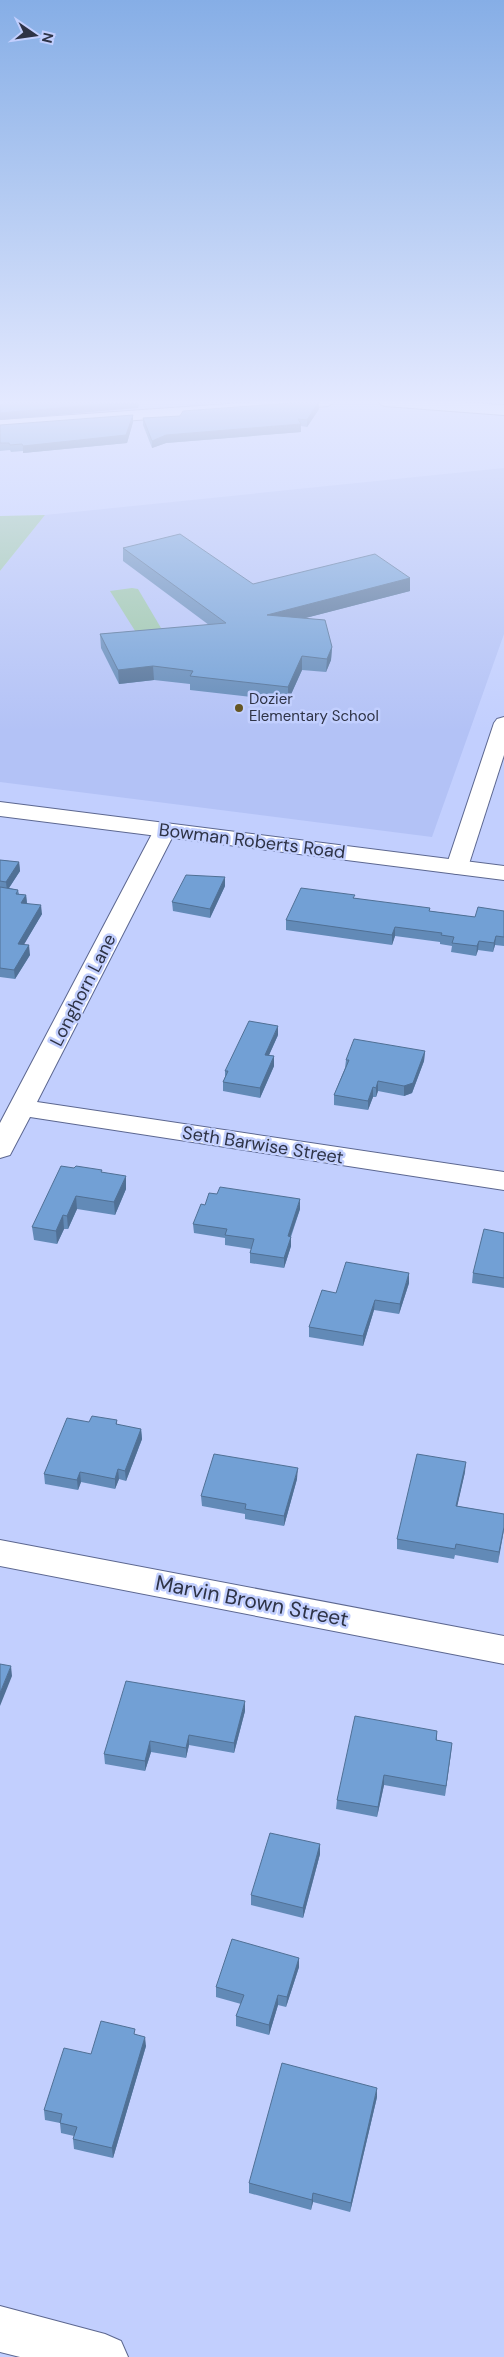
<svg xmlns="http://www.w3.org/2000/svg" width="504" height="2357" viewBox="0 0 504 2357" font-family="'DM Sans',sans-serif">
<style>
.built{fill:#b3c2f6}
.green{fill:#98c5a3}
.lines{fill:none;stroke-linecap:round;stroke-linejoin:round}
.minor-casing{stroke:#5c6790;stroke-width:2}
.tertiary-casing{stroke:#5c6790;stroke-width:2}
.minor{fill:#fff;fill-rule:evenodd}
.tertiary{fill:#fff;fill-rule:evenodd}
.wall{fill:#628ab7}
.shaded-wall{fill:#507095}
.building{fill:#72a0d5;stroke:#507095}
.poi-dot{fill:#655623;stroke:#c2cffe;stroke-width:2}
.labels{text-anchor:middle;stroke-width:5;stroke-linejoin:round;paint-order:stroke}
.far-poi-label{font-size:15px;fill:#2e3346;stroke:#c2cffe;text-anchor:start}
.street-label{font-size:18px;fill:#2e3346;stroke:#c2cffe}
.near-street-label{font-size:21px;fill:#2e3346;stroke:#c2cffe}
</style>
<rect width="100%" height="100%" fill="#c2cffe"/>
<path class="built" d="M504,468v166l-72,203 -432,-55v-211l45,-56z"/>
<g class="green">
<path d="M45,515l-45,56v-55z"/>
<path d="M132,588l6,1 23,39 -8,6h-16l-27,-43z"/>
</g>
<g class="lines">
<defs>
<g id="minor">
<path d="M269,401h67l-8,5 -328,24v-10z"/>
<path d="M378,401h64l62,4v10l-119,-9 -5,-2z"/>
<path d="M504,717v38l-36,112 -3,5 -8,2 -8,-2 -3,-5 48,-144 3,-4z"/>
<path d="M165,823l8,2 3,5 -139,272 467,70v18l-474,-73 -20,38 -10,3v-35l154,-293 3,-5z"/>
<path d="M0,1540l504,96v28l-504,-98z"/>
<path d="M0,2306l105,28 16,7 7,16h-108l-20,-5z"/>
</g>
<path id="tertiary" d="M0,802l504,64v14l-504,-64z"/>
</defs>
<use href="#minor" class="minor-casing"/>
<use href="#tertiary" class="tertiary-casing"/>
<use href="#minor" class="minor"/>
<use href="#tertiary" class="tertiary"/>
</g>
<g class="wall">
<path d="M194,401h53l-53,3z"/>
<path d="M319,401v8l-12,18 -6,-1v6l-135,11 -14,5 -9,-23v-7l37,-2z"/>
<path d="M133,422l-6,21 -104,10v-2l-12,1 -1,-2 -10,1v-26z"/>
<path d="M123,548l130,36 157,-6v13l-105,27 27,29 -1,13 -5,12 -24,-2 -14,31 -98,-11v-6l-36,-4 -35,4 -18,-36 -1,-14 109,-9 -86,-64z"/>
<path d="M0,860l19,2 1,9 -11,17 9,2 1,4 7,1 1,8 15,11 -18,30 6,11 -15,24 -15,-2z"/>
<path d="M225,886l-15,32 -37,-7 -1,-9z"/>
<path d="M354,898l76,13 45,6 29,-6v35l-9,-1 -2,7 -15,-2 -2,6 -25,-4 1,-6 -12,-2v-2l-45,-6 -3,9 -106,-15v-10z"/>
<path d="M278,1035l-9,20 5,1v10l-14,32 -37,-7v-9l2,-5v-6z"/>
<path d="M425,1051l-1,10 -12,32 -8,3 -26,-5 -2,6h-3l-5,13 -34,-5v-10l11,-27 1,-8z"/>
<path d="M102,1172l24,17 -11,26 -38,-6 -9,20h-4l-7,15 -23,-4 -2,-13z"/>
<path d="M205,1205l95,4 -9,28v9l-7,22 -34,-5v-10l1,-4 -26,-4v-7l-31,-5 -1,-9z"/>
<path d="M504,1233v55l-32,-5 1,-10z"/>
<path d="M409,1283l-10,31 -25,-4 -11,36 -54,-9v-10l27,-34z"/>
<path d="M117,1420v5l24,4 1,10 -16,42 -7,-2 -4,10 -34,-7 -3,8 -33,-6 -1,-10 45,-52z"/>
<path d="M465,1472l-8,34 47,8 -6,49 -43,-8 -1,4 -57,-10v-10z"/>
<path d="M297,1479l-13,47 -39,-7v-5l-43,-8 -1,-10z"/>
<path d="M245,1711l-11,42 -45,-8 -3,13 -35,-6 -6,19 -40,-7 -1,-10z"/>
<path d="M437,1731v9l15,3 -7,53 -61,-11 -7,32 -41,-8 1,-9z"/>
<path d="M320,1844v10l-17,64 -52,-13v-10z"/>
<path d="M299,1958v9l-13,40 -8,-2 -9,30 -33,-9v-10l5,-12 -25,-7v-10z"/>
<path d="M136,2034l10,12 -33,112 -39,-9 -1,-10 1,-3 -13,-3 -1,-10 -15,-3 -1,-10 47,-56z"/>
<path d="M377,2097l-27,115 -37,-10 -2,8 -62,-17v-10z"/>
</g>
<g class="shaded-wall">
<path d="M140,401l-2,7 -138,12v-7z"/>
<path d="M319,401v8l-12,18v-7z"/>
<path d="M133,415v7l-6,21 -104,10v-7z"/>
<path d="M301,424v8l-135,11 -14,5v-7l14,-6z"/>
<path d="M410,578v13l-143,37v-13z"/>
<path d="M332,647l-1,13 -5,12 1,-13z"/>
<path d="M302,656v14l-14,31v-14z"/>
<path d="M153,666l1,14 -35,4 -1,-14z"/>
<path d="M19,862l1,9 -13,20 -1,-9z"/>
<path d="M225,877v9l-15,32v-9z"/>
<path d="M26,895l1,9 -6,-1z"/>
<path d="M41,905l1,9 -23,39 -1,-9z"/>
<path d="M395,927v9l-3,9v-10z"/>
<path d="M496,936l-1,9 -2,7 1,-9z"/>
<path d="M479,941l-1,9 -2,6 1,-10z"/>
<path d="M29,945l1,10 -15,24 -1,-9z"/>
<path d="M278,1026v9l-13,29v-9z"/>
<path d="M425,1051l-1,10 -12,32 -8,3v-10z"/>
<path d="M274,1056v10l-14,32v-10z"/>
<path d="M378,1081v10l-2,6v-9z"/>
<path d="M373,1087v10l-5,13v-9z"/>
<path d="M126,1176v13l-11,26 -1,-13z"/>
<path d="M76,1196l1,13 -9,20 -1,-13z"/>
<path d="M300,1199v10l-13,37 1,-10z"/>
<path d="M63,1215l1,14 -7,15 -1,-13z"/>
<path d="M291,1237v9l-7,22v-10z"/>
<path d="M409,1273v10l-10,31 1,-10z"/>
<path d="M375,1300l-1,10 -11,36v-10z"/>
<path d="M141,1429l1,10 -16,42 -1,-10z"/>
<path d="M466,1462l-1,10 -10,44 1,-10z"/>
<path d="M298,1468l-1,11 -13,47v-10z"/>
<path d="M118,1469l1,10 -4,10v-10z"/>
<path d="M80,1472l1,10 -3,8 -1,-10z"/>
<path d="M504,1527v3l-6,33 1,-11z"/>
<path d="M11,1666l1,10 -12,30v-13z"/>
<path d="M245,1701v10l-11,42v-10z"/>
<path d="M189,1735v10l-3,13v-10z"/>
<path d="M150,1741l1,11 -6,19v-10z"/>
<path d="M452,1743l-1,10 -6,43 1,-10z"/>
<path d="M384,1775v10l-7,32 1,-10z"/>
<path d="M320,1844v10l-17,64v-10z"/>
<path d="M299,1958v9l-13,40 1,-10z"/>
<path d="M278,1995v10l-9,30v-10z"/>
<path d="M145,2037l1,9 -33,112 -1,-10z"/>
<path d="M377,2088v9l-27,115 1,-9z"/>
<path d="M313,2193v9l-2,8 1,-10z"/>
</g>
<g class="building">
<path d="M5,401h133l-138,12v-7z"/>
<path d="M319,401l-12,19 -9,-1 3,5 -135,11 -14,6 -9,-23 37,-2 3,-5z"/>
<path d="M133,415l-7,20 -103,11 -1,-2 -12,1 -1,-2h-9v-18z"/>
<path d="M180,534l73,50 122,-30 35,24 -143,37 58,5 7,27 -5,12 -25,-3 -14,31 -98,-11 3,-5 -40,-5 -35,4 -18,-36 126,-11 -103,-75z"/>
<path d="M0,860l19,2 -13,20 -6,-1z"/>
<path d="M186,875l39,2 -15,32 -38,-7z"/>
<path d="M0,887l18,3 -2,4 10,1 -5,8 20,2 -23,39 11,1 -15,25 -14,-2z"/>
<path d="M301,888l54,7 -2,3 77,10 -1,3 46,6 3,-10 26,4v26l-8,-1 -2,7 -15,-2 -2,5 -25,-3 2,-6 -13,-2 1,-2 -47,-6 -3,8 -106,-15z"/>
<path d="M249,1021l29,5 -13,29 9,1 -14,32 -37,-6 5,-11h-3z"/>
<path d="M354,1039l71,12 -12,32 -9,3 -26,-5 -2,7 -3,-1 -5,14 -34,-6 15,-35h-3z"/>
<path d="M61,1166l13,2 2,-2 26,4 -1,2 25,4 -12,26 -38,-6 -9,20 -4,-1 -7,16 -24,-4z"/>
<path d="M220,1187l80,12 -12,37 3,1 -7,21 -34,-5 4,-14 -29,-4 2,-6 -34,-5 8,-20 4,1 4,-12 8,1z"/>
<path d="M484,1229l20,4v45l-31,-5z"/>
<path d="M346,1262l63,11 -9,31 -25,-4 -12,36 -54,-9 13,-37 14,3z"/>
<path d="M92,1416l25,4 -1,4 25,5 -16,42 -7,-2 -3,10 -35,-7 -3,8 -33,-6 23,-56 22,4z"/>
<path d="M214,1454l84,14 -14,48 -39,-7 1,-5 -45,-8z"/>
<path d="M417,1454l49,8 -10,44 48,8v13l-5,25 -43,-8 -1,5 -58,-10z"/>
<path d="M0,1664l11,2 -11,27z"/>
<path d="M126,1681l119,20 -11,42 -45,-8 -3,13 -36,-7 -5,20 -41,-7z"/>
<path d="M355,1716l82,15 -1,9 16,3 -6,43 -62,-11 -6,32 -41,-7z"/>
<path d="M270,1833l50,11 -17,64 -52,-13z"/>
<path d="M232,1939l67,19 -12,39 -9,-2 -9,30 -33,-9 8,-21 -28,-8z"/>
<path d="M101,2021l34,8 -1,5 11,3 -33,111 -39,-9 4,-12 -17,-4 2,-9 -18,-4 20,-62 27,6z"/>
<path d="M282,2063l95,25 -26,115 -38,-10 -1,7 -63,-17z"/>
</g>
<linearGradient id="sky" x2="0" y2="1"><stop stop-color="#86aee6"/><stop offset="0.55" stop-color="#e4e9ff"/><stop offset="1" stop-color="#e4e9ff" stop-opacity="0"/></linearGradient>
<rect width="504" height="731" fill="url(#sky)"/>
<circle class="poi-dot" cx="239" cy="708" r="5"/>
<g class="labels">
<g class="far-poi-label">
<text x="249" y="704">Dozier<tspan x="249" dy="17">Elementary School</tspan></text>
</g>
<g class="street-label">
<text transform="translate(252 841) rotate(7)" y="6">Bowman Roberts Road</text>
<text transform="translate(83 990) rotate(-63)" y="6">Longhorn Lane</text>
<text transform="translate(263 1145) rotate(9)" y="6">Seth Barwise Street</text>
</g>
<g class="near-street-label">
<text transform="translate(252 1601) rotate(11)" y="7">Marvin Brown Street</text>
</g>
</g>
<g transform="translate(35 35) rotate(103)" stroke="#c2cffe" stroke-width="4" paint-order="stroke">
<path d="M0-4L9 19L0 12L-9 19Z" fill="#2e3346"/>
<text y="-8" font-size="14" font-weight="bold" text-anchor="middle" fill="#2e3346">N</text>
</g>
</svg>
